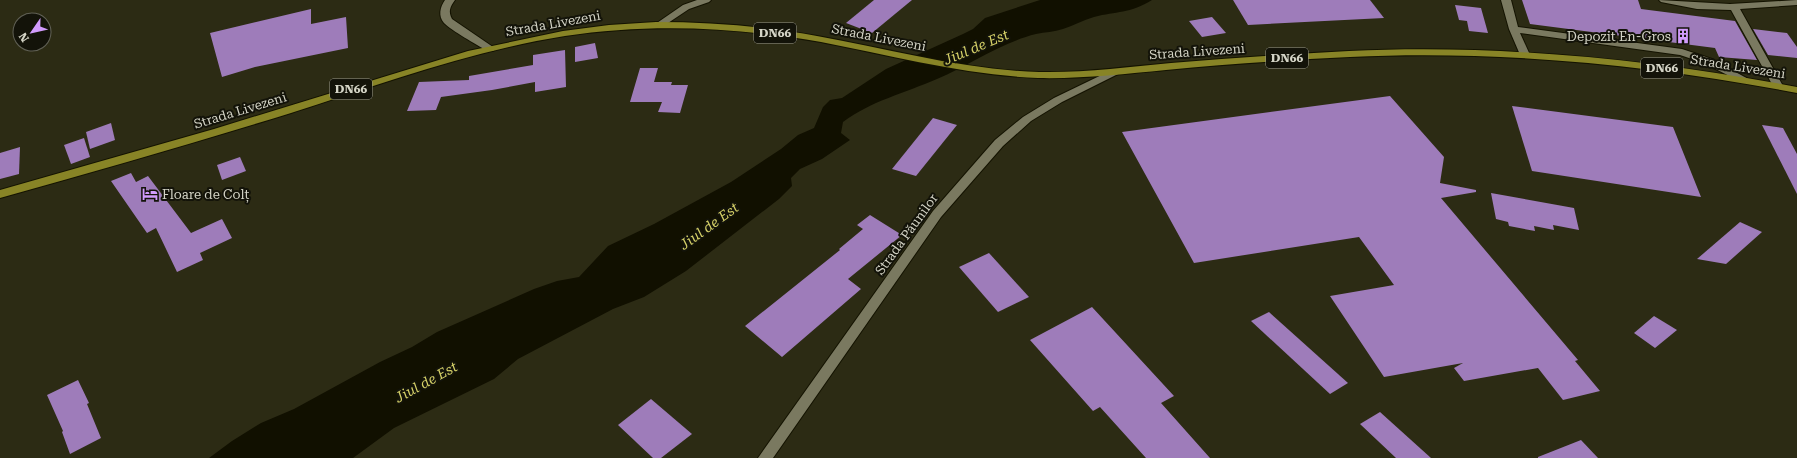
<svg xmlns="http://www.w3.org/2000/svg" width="1797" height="458" viewBox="0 0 1797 458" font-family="'Roboto Serif',serif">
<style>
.water{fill:#111000}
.building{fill:#9e7cba}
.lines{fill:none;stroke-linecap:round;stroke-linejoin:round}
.minor-casing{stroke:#141301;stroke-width:2}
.major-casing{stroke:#141301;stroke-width:2}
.minor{fill:#7a7960;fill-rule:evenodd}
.major{fill:#888426;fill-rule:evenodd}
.labels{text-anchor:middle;stroke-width:4;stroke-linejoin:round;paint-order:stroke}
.shield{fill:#131309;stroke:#9a9a8d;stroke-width:1}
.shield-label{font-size:12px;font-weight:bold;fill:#d4d4c6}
.street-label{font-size:13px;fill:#d4d4c6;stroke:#131309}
.poi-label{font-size:13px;fill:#d4d4c6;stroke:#131309;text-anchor:end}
.water-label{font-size:14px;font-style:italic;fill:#d6d168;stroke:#131309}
</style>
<rect width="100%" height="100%" fill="#2c2b14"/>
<path class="water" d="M1040,0h112c-23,14 -35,11 -58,17 -11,3 -21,9 -31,12 -9,3 -18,3 -27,5 -36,9 -66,31 -99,45 -32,14 -66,22 -94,43l-2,11 9,7 -28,19 -22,10 -9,9 1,8 -13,13 -93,72 -42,26 -31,12 -95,50 -24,20 -100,49 -41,30h-144l23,-17 29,-18 33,-14 86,-47 32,-15 25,-15 97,-43 23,-8 22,-4 29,-31 46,-22 77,-42 50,-33 17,-14 16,-7 9,-21 7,-7 12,-2 44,-29 77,-35 10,-5 12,-11z"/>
<g class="building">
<path d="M874,0h38l-40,33 -26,-10z"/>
<path d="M1233,0h137l14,18 -136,7z"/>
<path d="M1522,0h116l3,9 94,12 22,39 -38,-3 -4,-9 -185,-24z"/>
<path d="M1455,5l26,3 7,25 -19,-2 -2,-10 -8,-1z"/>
<path d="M311,9v15l35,-7 2,31 -93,19 -33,10 -12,-44z"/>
<path d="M1212,17l14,16 -24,4 -13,-16z"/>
<path d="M1753,29l34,4 10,14v11l-29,-3z"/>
<path d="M595,43l3,15 -23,4v-15z"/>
<path d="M565,50l1,37 -31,5v-10l-43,8 -51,7 -5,13 -29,1 12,-29 50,-2v-4l64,-11v-10z"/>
<path d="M640,68h18l-4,14h18l-1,3h17l-8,28 -22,-1 4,-10h-32z"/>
<path d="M1390,96l54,61 -4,26 36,7v2l-35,6 137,162 -3,1 25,30 -37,9 -25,-32 -74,13 -10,-13 9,-5 -79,14 -54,-81 64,-11 -35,-48 -165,26 -72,-131z"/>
<path d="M1512,106l161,21 28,70 -169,-26z"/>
<path d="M933,118l24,7 -41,51 -24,-7z"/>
<path d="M111,123l4,17 -25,9 -4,-17z"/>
<path d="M1762,125l21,3 14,26v40z"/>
<path d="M84,138l6,19 -19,7 -7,-19z"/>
<path d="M20,147l-1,27 -19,5v-26z"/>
<path d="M240,157l6,14 -24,9 -5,-15z"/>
<path d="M131,173l5,9 12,-6 43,57 31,-14 10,19 -32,15 3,7 -26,12 -21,-44 -9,5 -36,-52z"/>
<path d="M1491,193l83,15 5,22 -26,-5 1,5 -20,-4 1,5 -26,-5 -1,-4 -12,-3z"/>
<path d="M870,215l32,20 -54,44 13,10 -79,68 -37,-31 95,-76 -1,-1 24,-20 -6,-4z"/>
<path d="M1740,222l22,10 -36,32 -29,-5z"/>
<path d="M989,253l40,44 -31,15 -39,-45z"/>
<path d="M1092,307l82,89 -13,7 49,55h-64l-46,-51 -7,4 -63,-71z"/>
<path d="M1269,312l79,71 -18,11 -79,-73z"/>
<path d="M1654,316l23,14 -22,18 -21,-15z"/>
<path d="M78,380l11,23 -2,1 14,34 -31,16 -8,-22 1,-1 -16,-36z"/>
<path d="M651,399l41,35 -31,24h-8l-35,-33z"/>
<path d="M1380,412l51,46h-35l-36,-34z"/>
<path d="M1581,440l17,18h-60v-1z"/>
</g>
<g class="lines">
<defs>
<g id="minor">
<path d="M445,0h10c-5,7 -7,11 -3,19l41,28 2,2 -2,2h-6c-11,-7 -35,-20 -43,-28 -6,-7 -4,-16 1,-23z"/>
<path d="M697,0h14l-2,2 -20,7 -27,18 -3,1 -5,-3 29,-20z"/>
<path d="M1501,0h10l7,27 164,22 30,10 38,21 -5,3 -4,-1 -37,-19 -24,-8 -160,-22 10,22 -1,2h-8l-12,-28z"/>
<path d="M1659,0l71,4 67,-4v5l-57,4 43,77 -1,2h-8l-1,-2 -42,-76 -34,-1 -36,-7z"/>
<path d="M1114,69l4,1 1,2 -1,2 -56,28 -31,19 -28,25 -62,71 -168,241h-15l175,-247 62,-71 28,-23 31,-19z"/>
</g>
<path id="major" d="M656,22c54,0 108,4 161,14 73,13 147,34 222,36 44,1 88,-5 132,-9 59,-5 119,-9 178,-12 151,-7 300,8 448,36v6c-148,-28 -297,-43 -447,-36 -62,3 -123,7 -184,13 -42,4 -85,9 -128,8 -73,-3 -145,-22 -217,-36 -85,-15 -171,-19 -256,-6 -94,15 -184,48 -274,77 -97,30 -194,58 -291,85v-8l214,-61 254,-78 95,-20 46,-6z"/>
</defs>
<use href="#minor" class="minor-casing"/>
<use href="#major" class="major-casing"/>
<use href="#minor" class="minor"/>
<use href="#major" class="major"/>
</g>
<defs>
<symbol id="building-bare" viewBox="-9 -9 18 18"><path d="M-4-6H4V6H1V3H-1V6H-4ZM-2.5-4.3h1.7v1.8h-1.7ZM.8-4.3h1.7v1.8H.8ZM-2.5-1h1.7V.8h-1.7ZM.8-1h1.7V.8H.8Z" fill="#d29cfd" stroke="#131309" stroke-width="2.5" paint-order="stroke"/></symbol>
<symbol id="hotel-bare" viewBox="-9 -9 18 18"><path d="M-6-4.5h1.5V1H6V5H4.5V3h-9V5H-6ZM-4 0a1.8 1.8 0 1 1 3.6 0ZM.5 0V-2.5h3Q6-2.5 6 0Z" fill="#d29cfd" stroke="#131309" stroke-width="2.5" paint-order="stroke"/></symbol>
</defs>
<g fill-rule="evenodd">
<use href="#building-bare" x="1672" y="25" width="22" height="22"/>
<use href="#hotel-bare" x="139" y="183" width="22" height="22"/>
</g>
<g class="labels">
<g class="shield">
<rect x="754" y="23" width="42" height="20" rx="3"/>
<rect x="1266" y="48" width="42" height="20" rx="3"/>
<rect x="1641" y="58" width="42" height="20" rx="3"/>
<rect x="330" y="79" width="42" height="20" rx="3"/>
</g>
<g class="shield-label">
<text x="775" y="37">DN66</text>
<text x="1287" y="62">DN66</text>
<text x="1662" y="72">DN66</text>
<text x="351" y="93">DN66</text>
</g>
<g class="street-label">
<text transform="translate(553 23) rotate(-10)" y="5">Strada Livezeni</text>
<text transform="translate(879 37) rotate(11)" y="5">Strada Livezeni</text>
<text transform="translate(1197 51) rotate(-4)" y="5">Strada Livezeni</text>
<text transform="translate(1738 66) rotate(9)" y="5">Strada Livezeni</text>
<text transform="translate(240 110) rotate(-17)" y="5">Strada Livezeni</text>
<text transform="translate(906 234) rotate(-54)" y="5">Strada Păunilor</text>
</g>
<g class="poi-label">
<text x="1671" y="41">Depozit En-Gros</text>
<text x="162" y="199" text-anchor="start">Floare de Colț</text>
</g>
<g class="water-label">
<text transform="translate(976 47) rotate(-23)" y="5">Jiul de Est</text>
<text transform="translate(709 226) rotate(-36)" y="5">Jiul de Est</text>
<text transform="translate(426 382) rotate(-29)" y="5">Jiul de Est</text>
</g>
</g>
<g transform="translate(32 32) rotate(236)"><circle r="19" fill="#131309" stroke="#606055"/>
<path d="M0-3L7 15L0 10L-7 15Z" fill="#d29cfd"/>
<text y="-6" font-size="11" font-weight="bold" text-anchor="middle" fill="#d4d4c6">N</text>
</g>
</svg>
